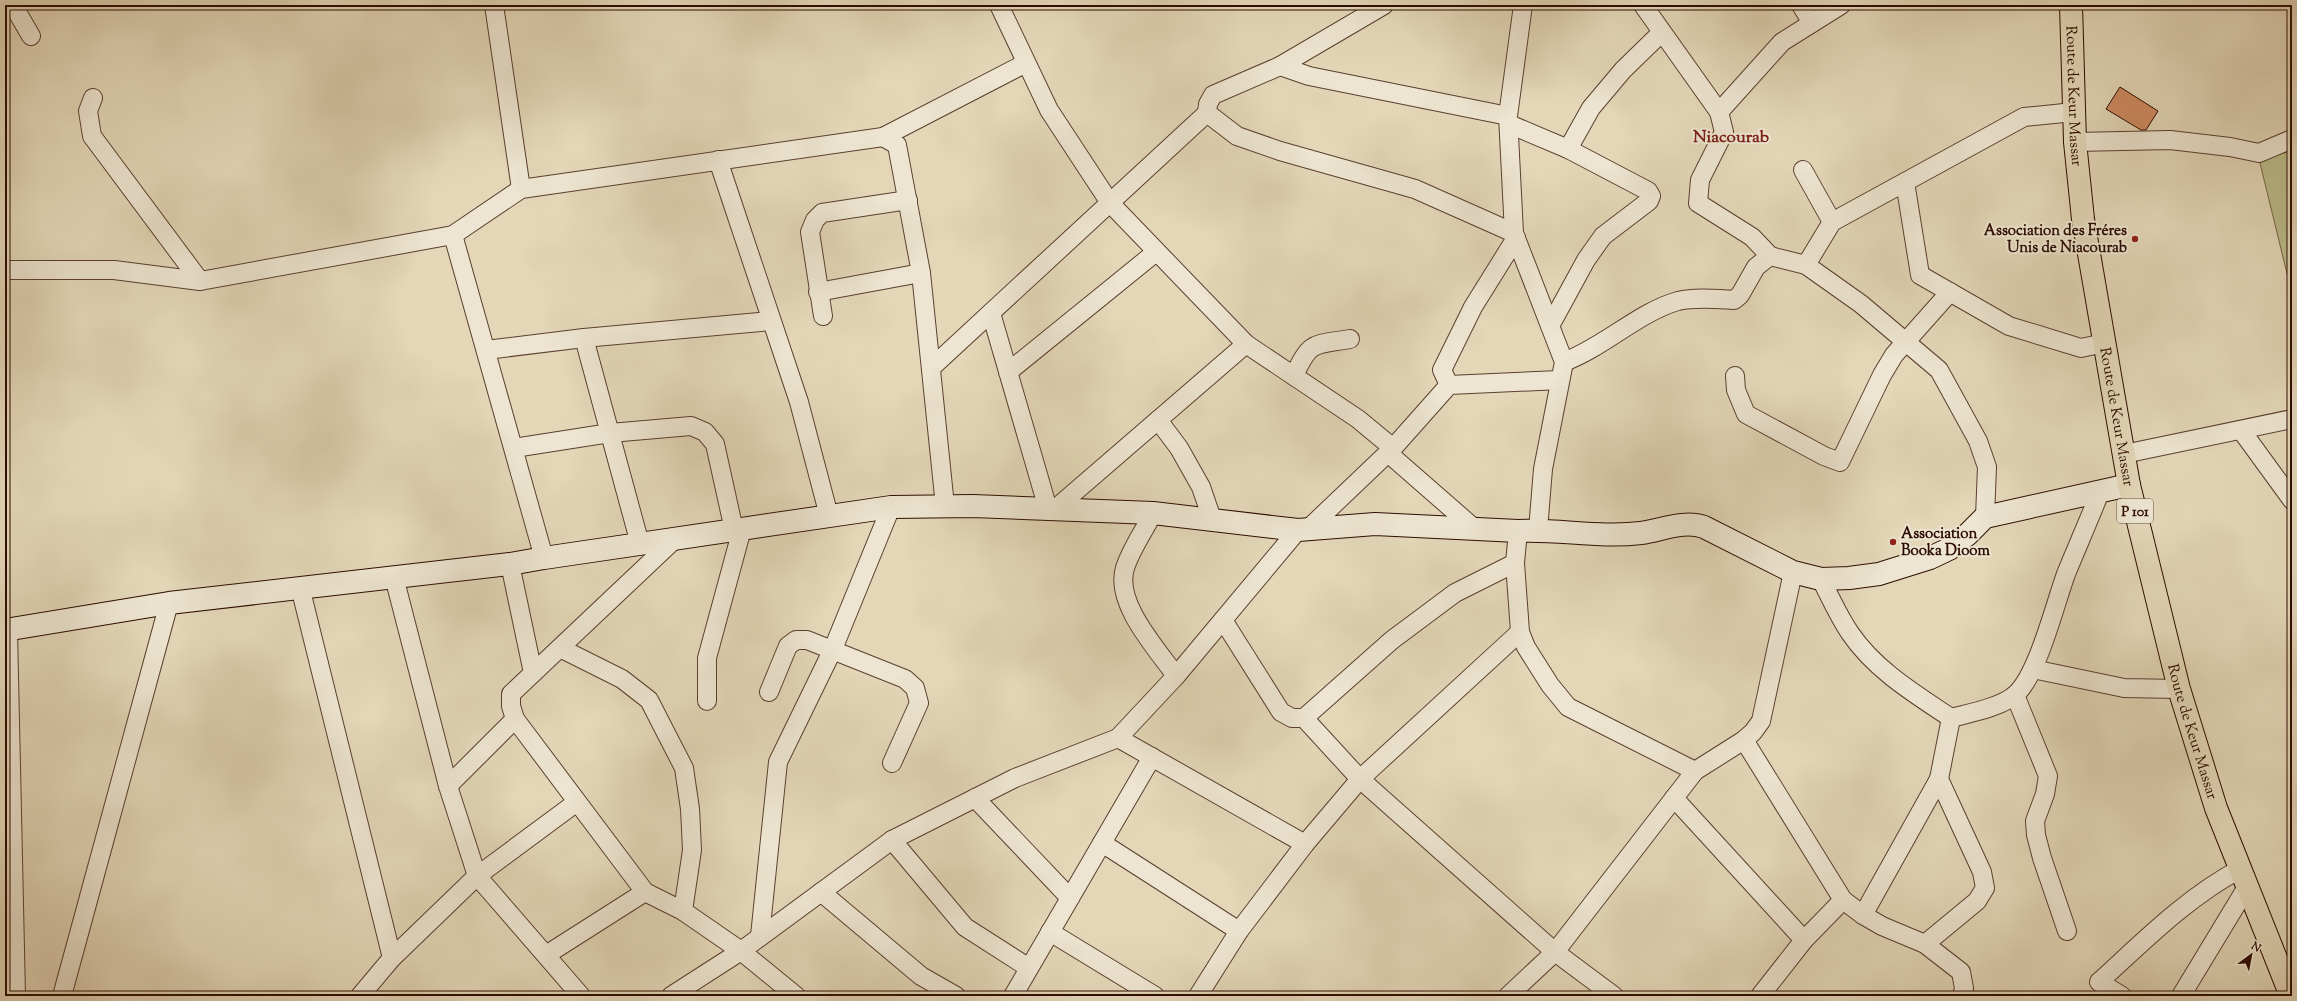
<svg xmlns="http://www.w3.org/2000/svg" width="2297" height="1001" viewBox="0 0 2297 1001" font-family="'Sorts Mill Goudy',serif">
<style>
.green{fill:#bbbc8a;stroke:#746446}
.building{fill:#cf8c63;stroke:#2c0c01}
.lines{fill:none;stroke-linecap:round;stroke-linejoin:round}
.street-casing{stroke:#5a3f2f;stroke-width:20}
.secondary-casing{stroke:#2c0c01;stroke-width:24}
.primary-casing{stroke:#2c0c01;stroke-width:24}
.street{stroke:#ede5d1;stroke-width:18}
.secondary{stroke:#ede5d1;stroke-width:22}
.primary{stroke:#e3d7b8;stroke-width:22}
.poi-dot{fill:#8f2418;stroke:#ede5d1;stroke-width:1.5}
.labels{text-anchor:middle;stroke-width:4;stroke-linejoin:round;paint-order:stroke}
.shield{fill:#ede5d1;stroke:#664d3f;stroke-width:1}
.shield-label{font-size:14px;font-weight:bold;fill:#2c0c01}
.street-label{font-size:15px;fill:#2c0c01;stroke:#ede5d1}
.poi-label{font-size:15px;font-weight:bold;fill:#2c0c01;stroke:#ede5d1;text-anchor:end}
.quarter-label{font-size:17px;font-weight:bold;fill:#7a1f14;stroke:#ede5d1}
</style>
<rect width="100%" height="100%" fill="#e3d7b8"/>
<filter id="stains"><feTurbulence type="fractalNoise" baseFrequency=".005" numOctaves="4"/><feColorMatrix values="0 0 0 0 .2 0 0 0 0 .09 0 0 0 0 .02 0 0 0 .5 -.17"/></filter>
<radialGradient id="worn" r=".72"><stop offset=".6" stop-color="#630" stop-opacity="0"/><stop offset="1" stop-color="#630" stop-opacity=".3"/></radialGradient>
<path class="green" d="M2292,151v143l-33,-135z"/>
<path class="building" d="M2120,87l38,24 -12,19h-5l-35,-21z"/>
<g class="lines">
<defs>
<g id="street">
<path d="M13,5l18,31"/>
<path d="M494,5l27,184"/>
<path d="M999,5l50,105 61,93 136,141 -191,165"/>
<path d="M1384,5l-104,61 -67,29 -5,9 -1,9 30,23 43,15 135,38 99,44"/>
<path d="M1523,5l-15,111 6,117 50,129 -21,107 -5,61"/>
<path d="M1643,5l76,107 5,20 -24,48 -2,23 54,34 18,19 36,9 55,39 78,66 39,71 9,26 -2,50"/>
<path d="M1801,5l11,18"/>
<path d="M1280,66l29,10 199,40"/>
<path d="M93,98l-5,13 4,25 108,145"/>
<path d="M1719,112l63,-70 59,-37"/>
<path d="M1509,124l59,25 80,42 3,5 -2,5 -46,35 -17,24 -36,66"/>
<path d="M883,137l14,8 24,128 24,233"/>
<path d="M2075,142l95,-2 60,7 29,6 33,-14"/>
<path d="M1568,149l23,-41 32,-38 38,-37"/>
<path d="M718,160l81,242 30,114"/>
<path d="M1803,170l29,52"/>
<path d="M1905,182l15,93 89,51 72,22 23,-5"/>
<path d="M453,235l91,323"/>
<path d="M1806,265l26,-43 192,-105 50,-5"/>
<path d="M5,270h109l86,11 253,-46 68,-46 362,-52 143,-74"/>
<path d="M818,292l103,-19"/>
<path d="M991,313l57,196"/>
<path d="M823,316l-13,-84 5,-12 7,-7 86,-13"/>
<path d="M584,338l56,206"/>
<path d="M1246,344l112,75 35,29"/>
<path d="M486,350l98,-12 187,-17"/>
<path d="M1564,362c40,-15 75,-50 114,-61 18,-4 38,-2 56,-1l6,-5 16,-28 14,-11"/>
<path d="M931,368l276,-255"/>
<path d="M1008,372l148,-120"/>
<path d="M1294,376c16,-36 20,-31 56,-37"/>
<path d="M1735,376l1,14 10,24 78,42 16,6 42,-87 12,-20 56,-63"/>
<path d="M1449,385l-7,-15 31,-63 43,-69"/>
<path d="M1158,420l21,28 22,39 11,32"/>
<path d="M2241,430l51,70"/>
<path d="M514,448l96,-15 81,-7 14,6 10,12 19,86"/>
<path d="M1388,453l87,76"/>
<path d="M2124,454l168,-35"/>
<path d="M1153,513c-9,18 -22,36 -28,55 -11,35 32,81 51,108"/>
<path d="M1308,529l85,-81 56,-63 111,-5"/>
<path d="M1518,531l-3,32 5,69 6,15 24,38 18,22 127,64"/>
<path d="M676,538l-165,156v12l4,13 130,173 38,19 58,40 55,45"/>
<path d="M510,564l23,109"/>
<path d="M1821,579c9,18 18,38 29,54 25,37 65,61 101,85 19,-5 51,-11 65,-24 22,-20 39,-90 50,-120 11,-27 23,-54 34,-82"/>
<path d="M300,587l92,371"/>
<path d="M1223,620l58,92 11,6h12l88,-78 63,-47 60,-30"/>
<path d="M5,627l3,3 8,366"/>
<path d="M560,648l62,31 27,21 35,68 6,41 2,41 -9,61"/>
<path d="M2033,669l91,19 55,1"/>
<path d="M769,692l19,-46 8,-6h11l98,39 10,9 4,15 -27,60"/>
<path d="M2015,695l33,81 -3,18 -10,27 1,14 6,23 25,73"/>
<path d="M707,701v-43l35,-129"/>
<path d="M1304,718l56,61 195,173 59,44"/>
<path d="M1118,738l187,106"/>
<path d="M1744,740l99,160 20,15 19,11 43,18 36,28 3,16 -2,8"/>
<path d="M448,786l67,-67"/>
<path d="M975,798l95,100"/>
<path d="M1674,798l130,142"/>
<path d="M577,802l-100,74 104,120"/>
<path d="M892,840l73,87 64,41"/>
<path d="M1102,843l137,88"/>
<path d="M821,892l100,84 35,20"/>
<path d="M1863,915l76,-136"/>
<path d="M1050,932l105,64"/>
<path d="M760,936l18,-174 55,-113 58,-142"/>
<path d="M1925,944l52,-43 8,-13 -3,-16 -43,-93 12,-61"/>
<path d="M546,955l99,-63"/>
<path d="M62,996l107,-393"/>
<path d="M360,996l32,-38 85,-82 -29,-90 -54,-209"/>
<path d="M671,996l70,-45 151,-111 123,-62 103,-40 58,-62 122,-146"/>
<path d="M1013,996l139,-239"/>
<path d="M1198,996l41,-65 66,-87 55,-65 160,-147"/>
<path d="M1508,996l47,-44 140,-181 49,-31 9,-8 8,-11 32,-149"/>
<path d="M1760,996l44,-56 39,-40"/>
<path d="M2122,996l-23,-14c45,-41 87,-84 141,-113"/>
<path d="M2181,996l66,-109"/>
</g>
<path id="secondary" d="M5,630l164,-27 341,-39 34,-6 347,-51 82,-1 180,7 145,17 77,-6 143,7c41,-2 82,7 123,2 21,-3 43,-13 63,-6l89,45 28,7 28,-1 30,-4 51,-16 19,-9 19,-15 17,-17 144,-32"/>
<g id="primary">
<path id="s1" d="M2071,5l4,137 8,77 46,266 50,204 37,119 75,188"/>
</g>
</defs>
<use href="#street" class="street-casing"/>
<use href="#secondary" class="secondary-casing"/>
<use href="#primary" class="primary-casing"/>
<use href="#street" class="street"/>
<use href="#secondary" class="secondary"/>
<use href="#primary" class="primary"/>
</g>
<g class="poi-dot">
<circle cx="2135" cy="239" r="4"/>
<circle cx="1893" cy="542" r="4"/>
</g>
<g class="labels">
<rect class="shield" x="2117" y="499" width="36" height="24" rx="3"/>
<g class="shield-label">
<text x="2135" y="516">P 101</text>
</g>
<g class="street-label">
<text dy="5" stroke="none"><textPath href="#s1" startOffset="91">Route de Keur Massar</textPath></text>
<text dy="5" stroke="none"><textPath href="#s1" startOffset="415">Route de Keur Massar</textPath></text>
<text dy="5" stroke="none"><textPath href="#s1" startOffset="739">Route de Keur Massar</textPath></text>
</g>
<g class="poi-label">
<text x="2127" y="235">Association des Fréres<tspan x="2127" dy="17">Unis de Niacourab</tspan></text>
<text x="1901" y="538" text-anchor="start">Association<tspan x="1901" dy="17">Booka Dioom</tspan></text>
</g>
<g class="quarter-label">
<text x="1731" y="142">Niacourab</text>
</g>
</g>
<rect width="2297" height="1001" fill="none" stroke="#e3d7b8" stroke-width="20"/>
<rect x="6" y="6" width="2285" height="989" fill="none" stroke="#2c0c01" stroke-width="2"/>
<rect x="10" y="10" width="2277" height="981" fill="none" stroke="#2c0c01"/>
<g transform="translate(2251 955) rotate(32)" stroke="#ede5d1" stroke-width="3" paint-order="stroke">
<path d="M0-3L7 15L0 10L-7 15Z" fill="#2c0c01"/>
<text y="-6" font-size="11" font-weight="bold" text-anchor="middle" fill="#2c0c01">N</text>
</g>
<rect width="100%" height="100%" filter="url(#stains)"/>
<rect width="100%" height="100%" fill="url(#worn)"/>
</svg>
